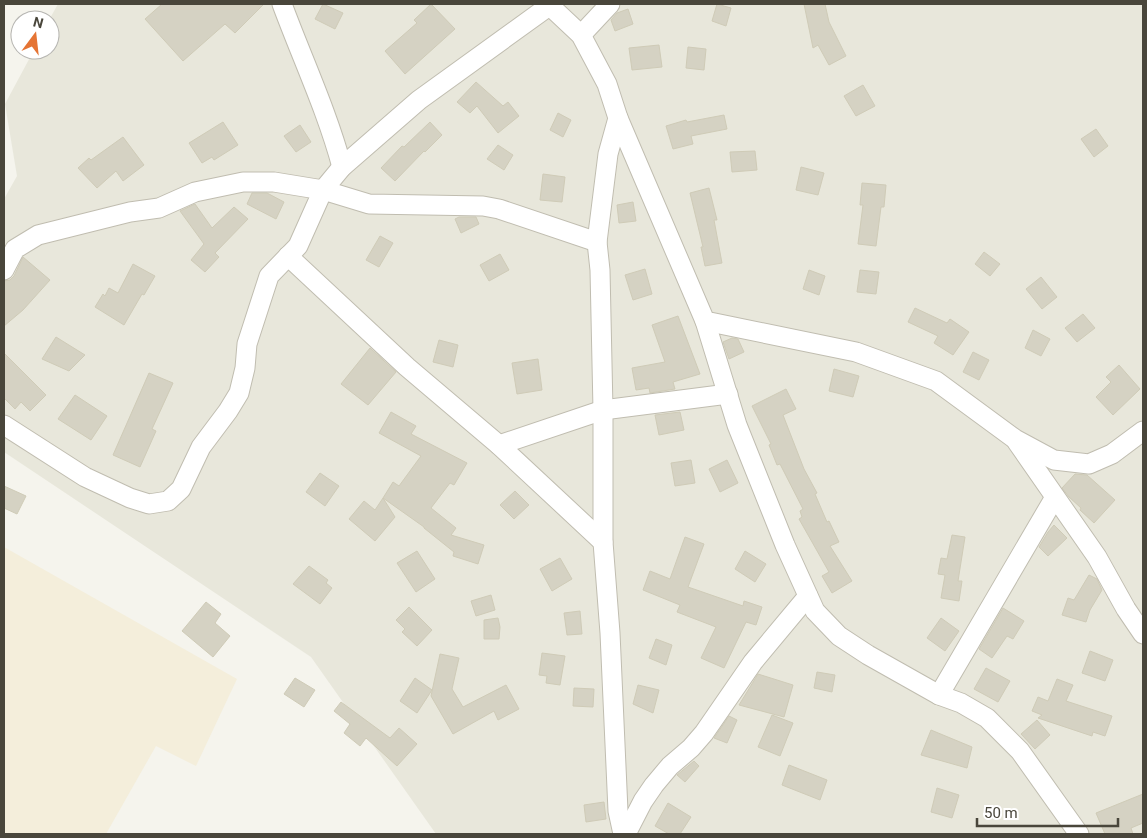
<svg xmlns="http://www.w3.org/2000/svg" width="1147" height="838" viewBox="0 0 1147 838" font-family="Roboto,sans-serif">
<style>
.residential{fill:#e8e7db}
.commercial{fill:#f4eedb}
.building{fill:#d5d2c3;stroke:#cfcbb7}
.lines{fill:none;stroke-linecap:round;stroke-linejoin:round}
.minor-casing{stroke:#c0bdb0;stroke-width:21}
.minor{stroke:#fff;stroke-width:19}
</style>
<rect width="100%" height="100%" fill="#f5f4ed"/>
<path class="residential" d="M58,4h1085v830h-707l-125,-177 -307,-205v-253l13,-23 -12,-72 29,-54h16l-1,-30z"/>
<path class="commercial" d="M4,547l233,132 -41,87 -40,-20 -50,88h-102z"/>
<g class="building">
<path d="M162,4h102l-29,29 -10,-9 -42,37 -38,-42z"/>
<path d="M323,4l20,9 -8,16 -20,-10z"/>
<path d="M431,4l24,25 -50,45 -20,-23 32,-28 -3,-3z"/>
<path d="M717,4l14,4 -5,18 -14,-5z"/>
<path d="M804,4h21l4,18 17,34 -17,9 -11,-20 -5,3z"/>
<path d="M628,9l5,15 -18,7 -4,-11 6,-7z"/>
<path d="M659,45l3,22 -30,3 -3,-22z"/>
<path d="M688,47l18,2 -2,21 -18,-2z"/>
<path d="M476,82l27,24 5,-4 11,14 -21,17 -21,-27 -7,7 -13,-11z"/>
<path d="M863,85l12,21 -19,10 -12,-20z"/>
<path d="M558,113l13,7 -8,17 -13,-7z"/>
<path d="M724,115l3,14 -36,7 2,8 -20,5 -7,-23 20,-6 1,2z"/>
<path d="M223,122l15,23 -24,15 -2,-3 -10,6 -13,-20z"/>
<path d="M430,122l12,13 -17,17 -1,-1 -29,30 -14,-13 21,-22 2,1z"/>
<path d="M300,125l11,17 -15,10 -12,-16z"/>
<path d="M1096,129l12,17 -14,11 -13,-18z"/>
<path d="M123,137l21,28 -21,16 -7,-10 -19,17 -19,-20 11,-10 2,2z"/>
<path d="M498,145l15,10 -9,15 -17,-11z"/>
<path d="M755,151l2,19 -25,2 -2,-20z"/>
<path d="M801,167l23,6 -6,22 -22,-5z"/>
<path d="M543,174l22,3 -3,25 -22,-2z"/>
<path d="M862,183l24,2 -2,22h-3l-5,39 -18,-2 5,-39h-3z"/>
<path d="M709,188l8,32h-3l8,43 -17,3 -4,-19h2l-13,-54z"/>
<path d="M252,193h15l17,9 -8,17 -29,-15z"/>
<path d="M633,202l3,19 -17,2 -2,-18z"/>
<path d="M195,204l17,24 22,-21 14,12 -33,34 4,4 -14,15 -14,-12 13,-16 -24,-33z"/>
<path d="M459,217h17l3,7 -18,9 -6,-14z"/>
<path d="M380,236l13,7 -14,24 -13,-7z"/>
<path d="M984,252l16,12 -10,12 -15,-12z"/>
<path d="M500,254l9,16 -20,11 -9,-16z"/>
<path d="M23,257l27,23 -27,30 -19,16v-45l6,-1 4,-4z"/>
<path d="M133,264l22,12 -11,19 -2,-1 -18,31 -29,-18 8,-13 2,2 4,-8 9,5z"/>
<path d="M645,269l7,25 -19,6 -8,-25z"/>
<path d="M809,270l16,6 -6,19 -16,-6z"/>
<path d="M860,270l19,2 -3,22 -19,-2z"/>
<path d="M1041,277l16,20 -15,12 -16,-20z"/>
<path d="M915,308l32,15 3,-4 19,13 -16,23 -19,-12 4,-7 -30,-14z"/>
<path d="M1083,314l12,14 -18,14 -12,-14z"/>
<path d="M678,316l22,58 -27,8 2,7 -25,4 -1,-5 -13,2 -4,-22 33,-6 -13,-37z"/>
<path d="M1033,330l17,9 -9,17 -16,-8z"/>
<path d="M56,337l29,18 -16,16 -27,-12z"/>
<path d="M732,338l6,1 6,13 -15,7 -6,-17z"/>
<path d="M439,340l19,5 -5,22 -20,-5z"/>
<path d="M370,348l26,24 -28,33 -27,-21z"/>
<path d="M973,352l16,8 -10,20 -16,-8z"/>
<path d="M4,353l42,42 -16,16 -9,-9 -6,7 -11,-11z"/>
<path d="M538,359l4,31 -25,4 -5,-31z"/>
<path d="M1119,365l21,24 -27,26 -17,-18 15,-15 -5,-5z"/>
<path d="M834,369l25,7 -6,21 -24,-6z"/>
<path d="M149,373l24,10 -21,46 4,2 -16,36 -27,-12z"/>
<path d="M786,389l10,20 -13,6 21,54 13,24 -2,1 12,28 2,-1 10,21 -9,4 22,35 -20,12 -10,-17 7,-4 -30,-53 3,-2 -2,-6 3,-2 -23,-45 -3,1 -8,-20 2,-1 -19,-38z"/>
<path d="M75,395l32,21 -16,24 -33,-21z"/>
<path d="M391,412l25,14 -5,8 56,29 -13,22 -4,-2 -19,25 25,20 -5,7 33,10 -6,19 -25,-8 1,-4 -30,-24v-1l-41,-29 10,-16 6,4 22,-30 -42,-23z"/>
<path d="M680,412l4,18 -25,5 -4,-20z"/>
<path d="M691,460l4,23 -20,3 -4,-23z"/>
<path d="M727,460l11,23 -18,9 -11,-23z"/>
<path d="M320,473l19,13 -14,20 -19,-14z"/>
<path d="M1075,474l12,1 28,25 -21,23 -14,-13 1,-2 -12,-11 -7,-9z"/>
<path d="M4,486l22,10 -9,18 -13,-6z"/>
<path d="M515,491l14,14 -15,14 -14,-14z"/>
<path d="M383,498l12,19 -20,24 -26,-22 15,-18 11,9z"/>
<path d="M1054,525l13,13 -19,18 -9,-9 9,-15z"/>
<path d="M952,535l13,2 -7,44h4l-3,20 -18,-3 4,-23 -7,-1 3,-16 6,1z"/>
<path d="M685,537l19,7 -16,43 55,19 1,-5 18,6 -6,18 -10,-3 -22,46 -23,-10 15,-31 -39,-15 3,-7 -37,-15 7,-19 20,8z"/>
<path d="M417,551l18,28 -19,13 -19,-29z"/>
<path d="M745,551l21,13 -11,18 -20,-13z"/>
<path d="M560,558l12,21 -20,12 -12,-22z"/>
<path d="M309,566l19,14 -2,3 6,5 -12,16 -27,-20z"/>
<path d="M1089,575l8,4 5,11 -12,20 -4,12 -24,-7 6,-17 6,2z"/>
<path d="M491,595l4,15 -19,6 -5,-15z"/>
<path d="M206,602l15,12 -6,9 15,13 -17,21 -31,-26z"/>
<path d="M409,607l23,23 -15,16 -15,-14 3,-3 -9,-9z"/>
<path d="M1003,608l21,13 -11,18 -6,-3 -15,22 -13,-9z"/>
<path d="M580,611l2,23 -15,1 -3,-22z"/>
<path d="M498,618l2,9 -1,12h-15v-19z"/>
<path d="M941,618l18,13 -14,20 -18,-13z"/>
<path d="M656,639l16,6 -6,20 -17,-7z"/>
<path d="M1090,651l23,9 -8,21 -23,-8z"/>
<path d="M542,653l23,3 -5,29 -14,-2 1,-7 -8,-1z"/>
<path d="M440,654l19,4 -7,31 11,18 43,-22 13,24 -21,11 -4,-9 -41,23 -22,-38z"/>
<path d="M986,668l24,13 -12,21 -24,-13z"/>
<path d="M817,672l18,3 -3,17 -18,-4z"/>
<path d="M758,674l35,11 -9,32 -45,-12z"/>
<path d="M295,678l20,12 -11,17 -20,-13z"/>
<path d="M415,678l17,12 -15,23 -17,-12z"/>
<path d="M1057,679l16,6 -7,16 46,15 -7,20 -12,-4 -1,4 -54,-18 4,-3 -10,-4 6,-14 10,4z"/>
<path d="M638,685l21,5 -6,23 -20,-9z"/>
<path d="M574,688l20,1 -1,18 -20,-1z"/>
<path d="M341,702l49,36 9,-10 18,16 -20,22 -31,-28 -6,8 -16,-13 6,-9 -16,-13z"/>
<path d="M772,715l21,8 -13,33 -22,-9z"/>
<path d="M729,716l8,4 -10,23 -13,-5z"/>
<path d="M1037,720l13,15 -15,14 -14,-15z"/>
<path d="M931,730l41,17 -5,21 -46,-13z"/>
<path d="M694,761l5,5 -14,16 -8,-7z"/>
<path d="M789,765l38,15 -7,20 -38,-15z"/>
<path d="M937,788l22,7 -7,23 -21,-6z"/>
<path d="M1143,794v29l-12,5 2,6h-28l-9,-21z"/>
<path d="M604,802l2,17 -20,3 -2,-17z"/>
<path d="M668,803l23,14 -11,17h-11l-14,-8z"/>
</g>
<g class="lines">
<defs>
<g id="minor">
<path d="M282,4c20,54 45,107 60,163"/>
<path d="M548,4l33,31 26,49 11,34 87,203 151,31 80,29 79,58 39,21 35,4 23,-10 31,-23"/>
<path d="M581,35l29,-31"/>
<path d="M618,118l-10,36 -11,88 3,28 3,140v132l7,91 8,178 5,23"/>
<path d="M288,256l119,111 92,78 104,97"/>
<path d="M4,270l11,-21 23,-14 92,-23 29,-4 36,-16 48,-10h31l49,8 46,14 114,2 16,3 98,33"/>
<path d="M705,321l32,104 48,120 30,66 24,25 29,19 71,40 22,8 26,15 33,33 59,83"/>
<path d="M4,425l81,52 45,21 19,6 19,-3 13,-12 20,-42 27,-36 11,-18 6,-25 2,-24 22,-68 29,-30 25,-56 19,-23 77,-67 130,-94"/>
<path d="M1017,442l80,115 29,52 17,25"/>
<path d="M499,445l104,-35 125,-16"/>
<path d="M939,695l116,-198"/>
<path d="M626,834l17,-33 11,-16 16,-19 21,-18 13,-15 49,-71 55,-66"/>
</g>
</defs>
<use href="#minor" class="minor-casing"/>
<use href="#minor" class="minor"/>
</g>
<rect width="1147" height="838" fill="none" stroke="#49463b" stroke-width="10"/>
<g transform="translate(35 35) rotate(15)"><circle r="24" fill="#ffffff" stroke="#b6b5b1"/>
<path d="M0-4L9 19L0 12L-9 19Z" fill="#e57434"/>
<text y="-8" font-size="14" font-weight="bold" text-anchor="middle" fill="#49463b">N</text>
</g>
<path d="M977 818v8h141v-8" fill="none" stroke="#49463b" stroke-width="2.5"/>
<text x="984" y="818" font-size="15" fill="#49463b" stroke="#ffffff" stroke-width="4" paint-order="stroke">50 m</text>
</svg>
